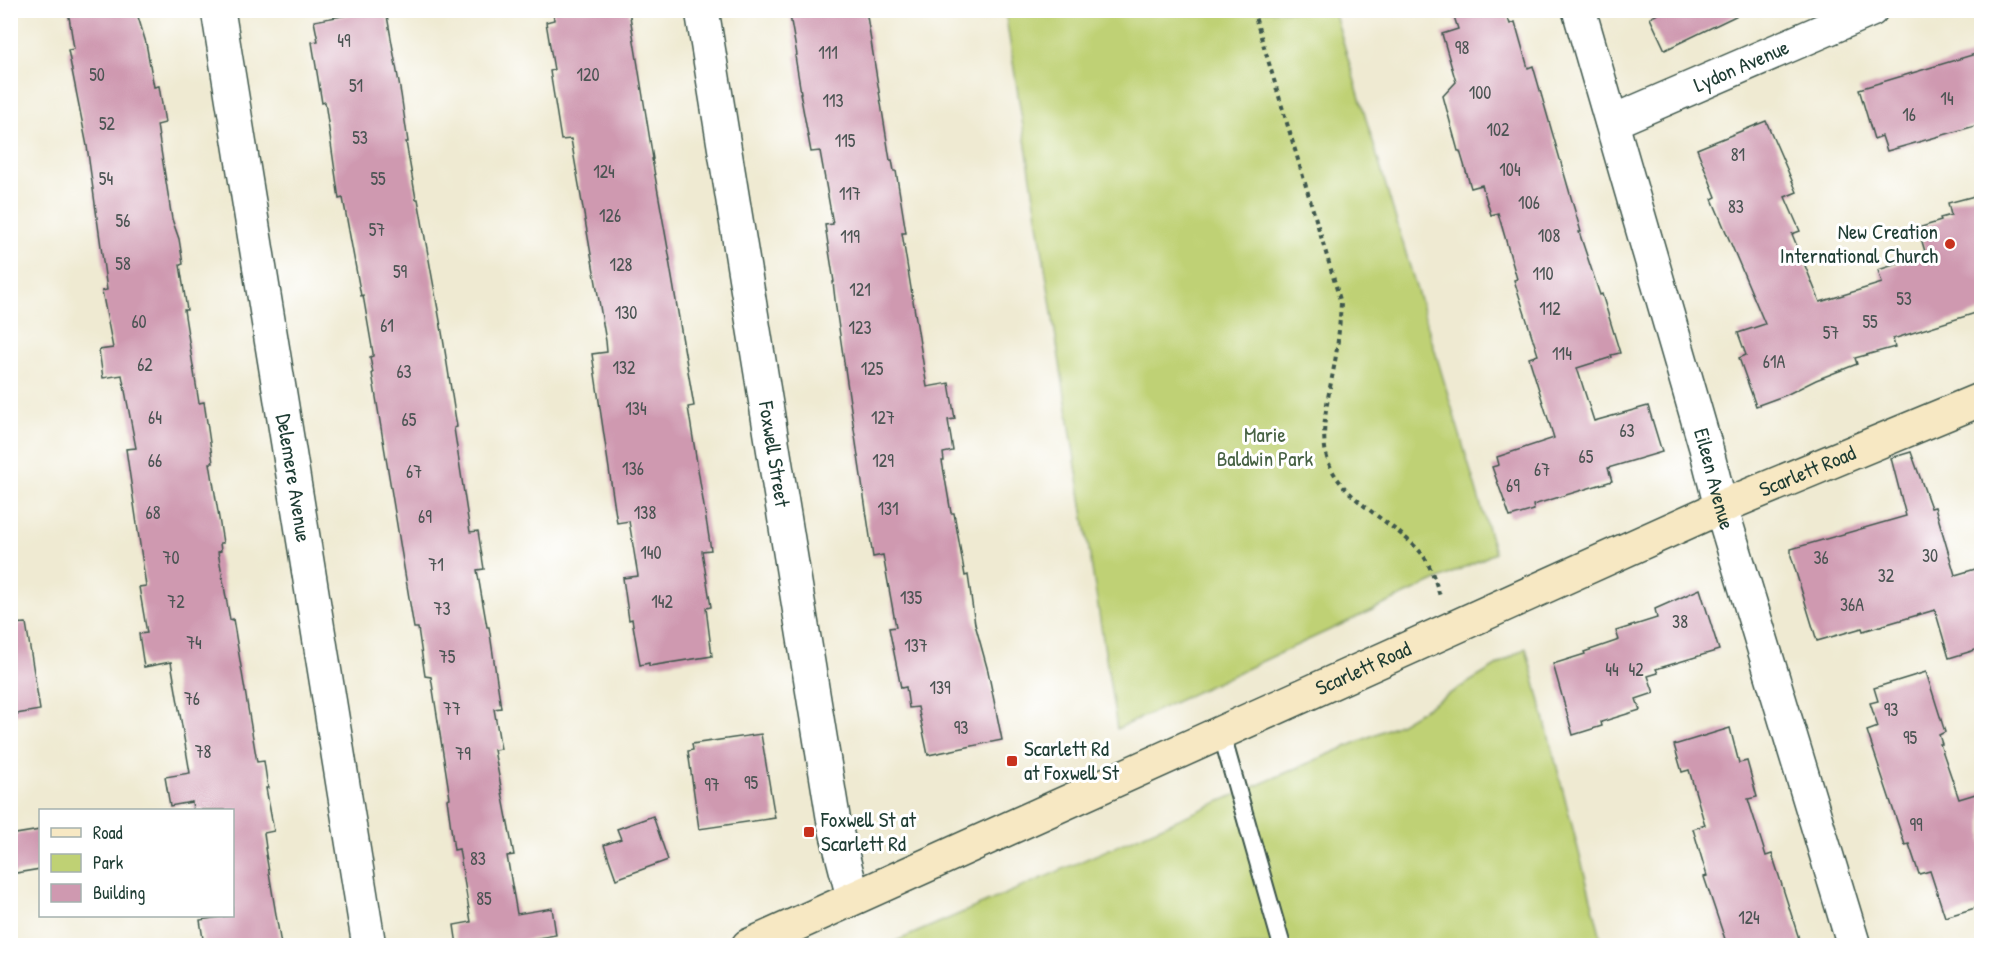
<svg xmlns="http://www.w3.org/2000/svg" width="1992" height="956" viewBox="0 0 1992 956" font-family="'Patrick Hand',sans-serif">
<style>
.green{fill:#bfd174;stroke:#6f8754;stroke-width:1.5}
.building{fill:#cf99b0}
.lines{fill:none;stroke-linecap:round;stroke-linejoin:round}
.service-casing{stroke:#3e574c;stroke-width:20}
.minor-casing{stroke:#3e574c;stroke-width:36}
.secondary-casing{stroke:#3e574c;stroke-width:36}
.path{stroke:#3e574c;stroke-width:4;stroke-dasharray:4.5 4.5;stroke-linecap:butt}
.service{stroke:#fff;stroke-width:16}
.minor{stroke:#fff;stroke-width:33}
.secondary{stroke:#f7e8c3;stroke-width:33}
.poi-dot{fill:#c8321e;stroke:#fff;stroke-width:2}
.labels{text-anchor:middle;stroke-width:6;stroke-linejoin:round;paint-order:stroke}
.number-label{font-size:18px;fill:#4b5453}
.street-label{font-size:21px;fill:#1f3d34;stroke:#fff}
.poi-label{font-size:21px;fill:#1f3d34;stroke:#fff;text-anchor:start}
.park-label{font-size:21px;fill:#476244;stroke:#fff}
</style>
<rect width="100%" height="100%" fill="#fff"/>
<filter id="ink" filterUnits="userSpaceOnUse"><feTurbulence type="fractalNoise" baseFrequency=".0167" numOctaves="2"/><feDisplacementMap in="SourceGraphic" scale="12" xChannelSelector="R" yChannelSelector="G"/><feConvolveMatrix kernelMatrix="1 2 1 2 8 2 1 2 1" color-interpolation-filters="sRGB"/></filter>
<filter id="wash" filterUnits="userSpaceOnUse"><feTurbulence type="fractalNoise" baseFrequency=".008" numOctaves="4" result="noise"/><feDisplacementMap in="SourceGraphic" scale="24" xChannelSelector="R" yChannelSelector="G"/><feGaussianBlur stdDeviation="1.35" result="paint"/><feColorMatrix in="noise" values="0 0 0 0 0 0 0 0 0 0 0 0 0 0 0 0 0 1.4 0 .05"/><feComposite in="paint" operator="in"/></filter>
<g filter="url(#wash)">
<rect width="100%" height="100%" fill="#efead2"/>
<g class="green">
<path d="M1005,11h329l161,542 -378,176z"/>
<path d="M1526,648l77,297 -718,1 514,-222z"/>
</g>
<g id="blocks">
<g class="building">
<path d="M68,10h68l10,33 8,44 5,-1 6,37 -8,2 15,94 7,20 4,25 -3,1 7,45h-3l15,93 5,-1 9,61h-3l13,80h-3l1,8 -3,1 12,68 3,-1 24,143 7,-1 4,27h-2l8,43 -10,2 2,15h-1l16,97h-77l-4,-25 32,-5v-105h-39l-1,-8 -22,4 -5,-29 25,-4 -19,-111 -27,5 -5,-33 8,-1 -8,-46 7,-1 -20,-137 10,-1 -14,-73 -19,3 -4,-28 14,-2 -11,-57 5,-1 -20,-144 -19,-96 6,-1z"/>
<path d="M375,10h11l15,84 7,48h-2l10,57h2l24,133 15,95 -3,1 16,104 8,-1 6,38 -7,1 10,57h2l12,81 -7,1 7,40 -7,1 20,105 -7,1 10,58 35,-6 4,27 -36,6 1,4h-64l-3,-20 17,-3 -12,-73 -5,1 -7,-51 3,-1 -19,-121 -6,-1 -7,-48h-4l-42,-255h1l-3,-16 3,-1v-3l-10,-58 -2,1 -18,-98 -4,1 -14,-97 -3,1 -10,-61 6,-1 -4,-20z"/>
<path d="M553,10h76l24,149h-1l18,101h-1l25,146 -6,1 23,143 -9,1 9,56 -5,1 6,48 -63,10v-3l-9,2 -8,-46 -3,1 -6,-42 15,-2 -9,-55 -12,2 -25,-169 15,-2 -1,-11 -35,-202 -10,1 -11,-69 4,-1 -8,-48 8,-2z"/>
<path d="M789,10h77l24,150h2l2,11h2l10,62h-4l25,154 22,-4 6,36 -7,1 5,31 -10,2 1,8h-2l9,52h3l11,63 3,-1 7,49 13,47 14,69 -74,15 -10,-48 -9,1 -3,-21 -5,1 -12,-60 7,-1 -13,-72 -10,2 -37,-249 -3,-26h1l-9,-57 8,-1 -13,-73 -9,1 -11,-59h1l-6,-37 2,-1z"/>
<path d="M1452,10h53l5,14 5,-2 13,46 5,-2 48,166h-2l21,63 2,-1 18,59 -9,2 1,2 -35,11 17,53 54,-15 14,46 -54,16 4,13 -79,24 1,5 -24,7 -18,-50 7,-2 -2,-8 57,-19 -25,-80 9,-3 -24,-75 3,-1 -19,-66 -7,2 -9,-30 -11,3 -11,-37h-2l-15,-55 13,-14 -14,-48 16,-5z"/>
<path d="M1665,10h83l-83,40 -15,-32z"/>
<path d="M1982,52v72l-95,27 -5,-15 -8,3 -15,-50z"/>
<path d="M1766,121l31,71 -12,5 15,34 -8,3 28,68 62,-19 -4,-13 48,-15 -8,-27 23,-7 -1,-3 11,-3 -3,-12 34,-9v117l-89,28 2,8 -40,11 2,6 -41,16 -30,15 -30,11 -17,-48 7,-3 -8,-22 27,-9 -53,-125 4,-2 -19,-48z"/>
<path d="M1911,452l20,56 4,-1 20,68 27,-8v81l-33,10 -14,-48 -72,21 -1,-3 -45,13 -26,-85v-7l115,-33 -15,-58z"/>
<path d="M1700,589l19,61 -63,19 2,4 -10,3 6,17 -18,6 4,11 -39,12 1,4 -29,9 -20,-71 32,-10 -1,-2 35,-12 -3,-9 41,-13 -2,-9z"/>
<path d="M26,623l14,87 -30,5v-91z"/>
<path d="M1926,672l19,60 -6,3 3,9h-2l19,55 23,-7v114l-37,11 -15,-46 -11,3 -10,-30 -4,1 -38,-114 11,-4 -8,-24 8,-2 -4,-13z"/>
<path d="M1730,728l9,35 8,-2 10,36 -9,2 18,57 6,-2 29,91h-74l-23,-68 3,-1 -14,-47 12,-4 -16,-55 -7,2 -8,-27z"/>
<path d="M761,734l14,84 -76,11 -11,-78 5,-1 -1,-6z"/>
<path d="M653,816l15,44 -52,19 -12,-34 17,-6 -4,-10z"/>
<path d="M40,830v39l-30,5v-39z"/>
</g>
</g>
</g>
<g filter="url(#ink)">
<use href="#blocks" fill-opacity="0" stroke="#3e574c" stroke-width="1.5"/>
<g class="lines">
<defs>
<path id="service" d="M1221,732l61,214"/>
<g id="minor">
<path id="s1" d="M218,10l151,936"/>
<path id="s2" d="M702,10l132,813 19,74"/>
<path id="s3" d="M1579,10l127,438 15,59 133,439"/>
<path id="s4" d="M1612,122l259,-112"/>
</g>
<g id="secondary">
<path id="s5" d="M748,946l973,-439 261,-108"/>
</g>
</defs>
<use href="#service" class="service-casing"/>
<use href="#minor" class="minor-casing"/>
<use href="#secondary" class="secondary-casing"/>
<path class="path" d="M1253,10l88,293c-1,15 -2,30 -4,45 -4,33 -16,67 -12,100 6,49 69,72 97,106 8,10 14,29 18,42"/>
<use href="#service" class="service"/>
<use href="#minor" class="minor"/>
<use href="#secondary" class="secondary"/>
</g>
</g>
<g class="poi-dot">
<circle cx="1950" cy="244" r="6"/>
<rect x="1006" y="755" width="12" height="12" rx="3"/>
<rect x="803" y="826" width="12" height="12" rx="3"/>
</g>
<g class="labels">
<g class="number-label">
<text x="344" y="47">49</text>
<text x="1462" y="54">98</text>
<text x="828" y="59">111</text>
<text x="97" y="81">50</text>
<text x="588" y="81">120</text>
<text x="356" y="92">51</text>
<text x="1480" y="99">100</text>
<text x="1947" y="105">14</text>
<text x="833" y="107">113</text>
<text x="1909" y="121">16</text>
<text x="107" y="130">52</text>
<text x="1498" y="136">102</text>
<text x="360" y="144">53</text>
<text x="845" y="147">115</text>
<text x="1738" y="161">81</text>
<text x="1510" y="176">104</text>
<text x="604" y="178">124</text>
<text x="106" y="185">54</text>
<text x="378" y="185">55</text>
<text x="850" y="200">117</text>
<text x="1529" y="209">106</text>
<text x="1736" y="213">83</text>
<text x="610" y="222">126</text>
<text x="123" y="227">56</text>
<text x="377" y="236">57</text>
<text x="1549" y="242">108</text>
<text x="850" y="243">119</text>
<text x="123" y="270">58</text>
<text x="621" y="271">128</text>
<text x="400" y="278">59</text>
<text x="1543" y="280">110</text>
<text x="860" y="296">121</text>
<text x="1904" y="305">53</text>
<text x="1550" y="315">112</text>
<text x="626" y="319">130</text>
<text x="139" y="328">60</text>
<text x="1870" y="328">55</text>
<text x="387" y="332">61</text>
<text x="860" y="334">123</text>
<text x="1831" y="339">57</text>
<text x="1562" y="360">114</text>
<text x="1774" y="368">61A</text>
<text x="145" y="371">62</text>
<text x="624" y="374">132</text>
<text x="872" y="375">125</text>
<text x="404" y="378">63</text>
<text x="636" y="415">134</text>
<text x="155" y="424">64</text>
<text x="883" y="424">127</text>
<text x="409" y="426">65</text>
<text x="1627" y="437">63</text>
<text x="1586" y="463">65</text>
<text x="155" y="467">66</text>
<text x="883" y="467">129</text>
<text x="633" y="475">136</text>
<text x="1542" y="476">67</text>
<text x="414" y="478">67</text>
<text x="1513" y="492">69</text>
<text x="888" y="515">131</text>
<text x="153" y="519">68</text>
<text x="645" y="519">138</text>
<text x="425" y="523">69</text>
<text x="651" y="559">140</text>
<text x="1930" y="562">30</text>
<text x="171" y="564">70</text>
<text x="1821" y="564">36</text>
<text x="436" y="571">71</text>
<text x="1886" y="582">32</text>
<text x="911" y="604">135</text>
<text x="176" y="608">72</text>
<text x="662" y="608">142</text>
<text x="1852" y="611">36A</text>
<text x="442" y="615">73</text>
<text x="1680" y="628">38</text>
<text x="194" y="649">74</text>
<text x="916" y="652">137</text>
<text x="447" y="663">75</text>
<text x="1612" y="676">44</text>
<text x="1636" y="676">42</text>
<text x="940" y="694">139</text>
<text x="192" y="705">76</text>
<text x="452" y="715">77</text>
<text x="1891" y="716">93</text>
<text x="961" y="734">93</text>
<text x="1910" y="744">95</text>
<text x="203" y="758">78</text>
<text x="463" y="760">79</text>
<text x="751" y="789">95</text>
<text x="712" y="791">97</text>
<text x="1916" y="831">99</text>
<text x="478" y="865">83</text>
<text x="484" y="905">85</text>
<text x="1749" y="924">124</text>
</g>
<g class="street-label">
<text dy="7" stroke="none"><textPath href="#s4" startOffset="141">Lydon Avenue</textPath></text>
<text dy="7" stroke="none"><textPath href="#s2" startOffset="450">Foxwell Street</textPath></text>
<text dy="7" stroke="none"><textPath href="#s5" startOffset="1161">Scarlett Road</textPath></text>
<text dy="7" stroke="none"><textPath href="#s1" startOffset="474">Delemere Avenue</textPath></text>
<text dy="7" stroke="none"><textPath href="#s3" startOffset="488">Eileen Avenue</textPath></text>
<text dy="7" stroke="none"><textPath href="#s5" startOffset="675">Scarlett Road</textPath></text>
</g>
<g class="poi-label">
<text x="1938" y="239" text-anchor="end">New Creation<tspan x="1938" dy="24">International Church</tspan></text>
<text x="1024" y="756">Scarlett Rd<tspan x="1024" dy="24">at Foxwell St</tspan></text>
<text x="821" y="827">Foxwell St at<tspan x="821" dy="24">Scarlett Rd</tspan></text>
</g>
<g class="park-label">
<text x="1265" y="442">Marie<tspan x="1265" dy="24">Baldwin Park</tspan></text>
</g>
</g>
<rect width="1992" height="956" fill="none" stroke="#fff" stroke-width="36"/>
<rect x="39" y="809" width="195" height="108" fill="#ffffff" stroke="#a5b1ae" stroke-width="1.5"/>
<rect x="51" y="828" width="30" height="9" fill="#f7e8c3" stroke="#a5b1ae" stroke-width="1.5"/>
<text x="93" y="839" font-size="18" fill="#1f3d34">Road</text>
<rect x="51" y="854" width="30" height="18" fill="#bfd174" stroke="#a5b1ae" stroke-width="1.5"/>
<text x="93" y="869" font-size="18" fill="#1f3d34">Park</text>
<rect x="51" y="884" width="30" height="18" fill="#cf99b0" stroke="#a5b1ae" stroke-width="1.5"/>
<text x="93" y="899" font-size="18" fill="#1f3d34">Building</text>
</svg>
